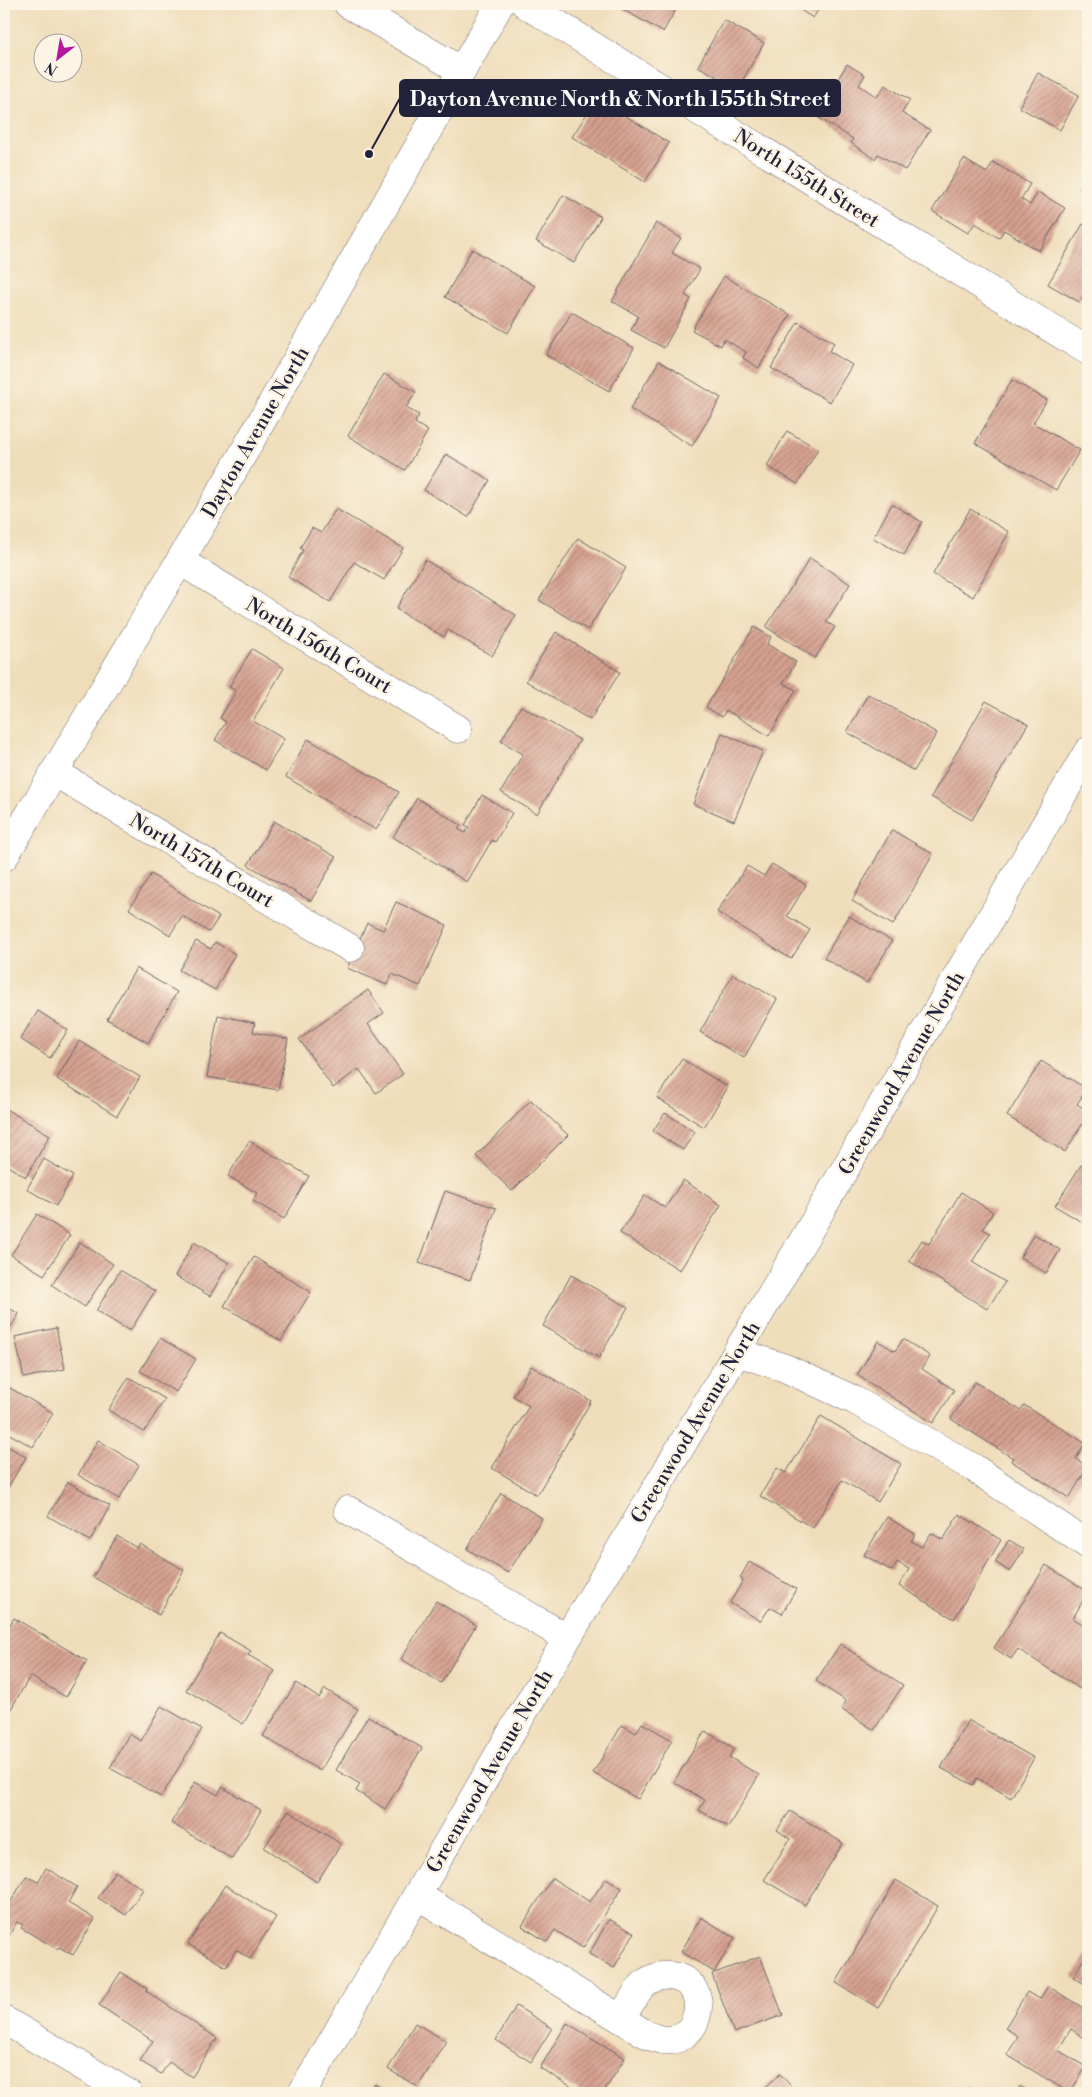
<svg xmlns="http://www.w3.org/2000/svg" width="1092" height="2097" viewBox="0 0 1092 2097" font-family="'Libre Bodoni',serif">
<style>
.building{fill:url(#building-hatch)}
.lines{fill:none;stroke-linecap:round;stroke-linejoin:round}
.minor-casing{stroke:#6a6367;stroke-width:29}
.minor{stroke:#fff;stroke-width:28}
.labels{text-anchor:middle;stroke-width:5;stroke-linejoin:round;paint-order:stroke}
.street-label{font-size:20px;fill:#22223b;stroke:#fcf5e5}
.leader{fill:none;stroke:#22223b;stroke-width:2}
.callout-dot{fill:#22223b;stroke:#fcf5e5;stroke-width:2}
.callout{fill:#22223b;stroke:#22223b;stroke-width:2}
.callout-label{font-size:21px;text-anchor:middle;font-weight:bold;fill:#fff}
</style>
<defs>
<pattern id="building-hatch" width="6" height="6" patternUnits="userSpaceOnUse" patternTransform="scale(1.25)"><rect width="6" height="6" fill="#d6a190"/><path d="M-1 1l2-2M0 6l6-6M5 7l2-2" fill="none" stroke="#ad8377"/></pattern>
</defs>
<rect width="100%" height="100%" fill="#fcf5e5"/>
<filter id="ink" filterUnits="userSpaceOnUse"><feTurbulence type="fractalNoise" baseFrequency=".02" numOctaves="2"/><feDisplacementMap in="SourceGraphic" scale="10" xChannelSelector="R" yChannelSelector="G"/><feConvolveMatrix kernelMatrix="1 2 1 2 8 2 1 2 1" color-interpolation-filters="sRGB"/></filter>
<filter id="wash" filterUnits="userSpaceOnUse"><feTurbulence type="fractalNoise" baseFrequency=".0096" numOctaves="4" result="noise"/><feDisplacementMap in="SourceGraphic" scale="20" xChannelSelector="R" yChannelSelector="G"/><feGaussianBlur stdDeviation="1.12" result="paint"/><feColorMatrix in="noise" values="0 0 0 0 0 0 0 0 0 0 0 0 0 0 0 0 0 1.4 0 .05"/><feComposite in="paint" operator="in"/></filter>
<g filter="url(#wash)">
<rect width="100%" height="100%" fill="#efddba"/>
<g id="blocks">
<g class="building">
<path d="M613,4h66l-16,28z"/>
<path d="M791,4h31l-9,14z"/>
<path d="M724,20l40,23 -34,59 -20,-11 7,-14 -19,-11z"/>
<path d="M847,64l18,11 -6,10 18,12 8,-12 25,15 -8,13 28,17 -25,40 -27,-16 -3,5 -24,-16 2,-4 -37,-23z"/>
<path d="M1038,73l41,22 -19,35 -41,-23z"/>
<path d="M597,98l72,45 -24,39 -73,-45z"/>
<path d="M964,159l23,14 6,-11 37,22 -9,15 9,6 8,-13 27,16 -26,43 -35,-21 -5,8 -24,-15 -7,10 -36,-22z"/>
<path d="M1088,182v14l-6,-3z"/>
<path d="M563,195l38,22 -27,46 -38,-22z"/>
<path d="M656,223l25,15 -9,15 28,16 -15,26 6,4 -27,49 -33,-18 7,-14 -26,-15z"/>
<path d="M1083,224l5,3v61l-9,14 -31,-18z"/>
<path d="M472,249l63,37 -27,47 -63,-36z"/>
<path d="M724,276l66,39 -31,53 -16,-10 3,-6 -22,-13 -3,7 -29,-16z"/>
<path d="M572,312l62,36 -25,43 -63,-36z"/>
<path d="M798,322l36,21 -5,8 23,14 -22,37 -59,-34z"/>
<path d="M659,361l62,37 -29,48 -62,-37z"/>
<path d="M384,374l32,18 -10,16 13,7 -4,8 13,8 -23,39 -57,-34z"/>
<path d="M1012,380l35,20 -14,23 47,27 -24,40 -81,-47z"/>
<path d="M787,431l31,18 -20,35 -31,-18z"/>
<path d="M446,454l44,26 -22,37 -44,-27z"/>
<path d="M892,504l30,18 -18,33 -31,-17z"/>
<path d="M336,509l67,39 -19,32 -30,-18 -24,40 -42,-25 15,-27 -3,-2 12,-20 9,5z"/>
<path d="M970,509l39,23 -36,65 -40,-23z"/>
<path d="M578,538l48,30 -38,62 -49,-30z"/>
<path d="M810,558l40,26 -24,38 9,5 -20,31 -49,-31z"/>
<path d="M425,560l91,55 -24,41 -44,-26 -4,7 -48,-28z"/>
<path d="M754,627l17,10 -4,7 29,18 -13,21 13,7 -27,46 -43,-26 -4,7 -16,-10z"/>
<path d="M556,632l64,40 -30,48 -64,-39z"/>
<path d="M252,649l32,19 -31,53 31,18 -18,31 -51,-30 11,-18 -6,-4 16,-27 -7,-4z"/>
<path d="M868,694l69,39 -23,38 -67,-39z"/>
<path d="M986,701l42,23 -56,96 -41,-23z"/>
<path d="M521,706l59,34 -43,74 -36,-22 22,-38 -22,-13z"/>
<path d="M722,733l41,18 -29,70 -41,-17z"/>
<path d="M308,739l91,53 -23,38 -90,-53z"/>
<path d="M482,795l30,18 -17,29 -3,-2 -25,42 -74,-45 24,-39 44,27 -3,4 7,4 4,-6 -4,-2z"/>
<path d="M274,821l62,36 -25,44 -63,-36z"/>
<path d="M892,830l41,24 -40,71 -41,-24z"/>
<path d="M772,864l34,21 -19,31 23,14 -19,29 -74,-47 30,-46 17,10z"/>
<path d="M151,874l68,43 -10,15 -27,-16 -12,19 -41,-26z"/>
<path d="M396,902l51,23 -27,61 -28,-12 -5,11 -40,-17 20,-45 16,7z"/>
<path d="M849,916l43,25 -25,42 -43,-25z"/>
<path d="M196,941l15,8 4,-7 20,12 -20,36 -36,-20z"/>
<path d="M136,968l41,24 -29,51 -41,-24z"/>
<path d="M733,974l44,25 -33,59 -44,-26z"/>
<path d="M368,990l16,23 -16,11 35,50 -27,19 -17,-24 -26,19 -34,-49z"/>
<path d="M38,1011l30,19 -18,28 -30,-19z"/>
<path d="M218,1015l37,8 -2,9 35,7 -10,51 -71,-13z"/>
<path d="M79,1041l61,36 -23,39 -60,-37z"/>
<path d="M682,1059l46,28 -24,40 -47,-29z"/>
<path d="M1041,1061l46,28 -10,15 11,7v4l-23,37 -58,-36z"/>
<path d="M531,1100l37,35 -56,56 -36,-35z"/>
<path d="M4,1108l46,27 -24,42 -22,-13z"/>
<path d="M665,1113l30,19 -12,18 -30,-19z"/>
<path d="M249,1141l60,35 -25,43 -31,-18 4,-8 -29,-17z"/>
<path d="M44,1159l29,17 -17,30 -29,-17z"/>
<path d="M1081,1165l7,5v43l-6,9 -27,-16z"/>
<path d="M683,1180l38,25 -41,65 -60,-37 25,-38 20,13z"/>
<path d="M445,1191l51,17 -26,72 -51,-17z"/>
<path d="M961,1192l32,20 -10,17 7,4 -18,29 33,20 -18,27 -78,-48 13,-21 7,4z"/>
<path d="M37,1214l33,21 -26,40 -33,-20z"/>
<path d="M1034,1234l26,16 -14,23 -26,-16z"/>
<path d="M80,1242l33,22 -28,43 -33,-22z"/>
<path d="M194,1242l35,21 -19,33 -35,-20z"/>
<path d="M254,1257l57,35 -30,49 -57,-35z"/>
<path d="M120,1270l35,21 -25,40 -34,-20z"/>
<path d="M571,1275l57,32 -29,51 -56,-32z"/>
<path d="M4,1305l15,9 -15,24z"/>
<path d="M56,1328l9,41 -41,9 -9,-41z"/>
<path d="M160,1338l36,21 -20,33 -36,-21z"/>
<path d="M903,1339l27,17 -8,13 32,21 -21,33 -76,-48 21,-34 17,10z"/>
<path d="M531,1366l60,35 -54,94 -45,-27 37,-62 -16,-10z"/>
<path d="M129,1377l36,22 -21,33 -36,-22z"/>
<path d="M975,1382l45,28 4,-5 61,38 -9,16 12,8 -19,31 -58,-37 2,-3 -62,-39z"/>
<path d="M10,1388l43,25 -20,34 -29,-16v-32z"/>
<path d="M821,1416l80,48 -23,38 -36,-22 -29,48 -53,-32 17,-28 9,5z"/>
<path d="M98,1440l41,25 -20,34 -41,-24z"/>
<path d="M4,1444l22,13 -20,34 -2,-1z"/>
<path d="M68,1482l42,24 -20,35 -42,-25z"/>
<path d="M501,1493l41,25 -34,55 -41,-24z"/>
<path d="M959,1514l42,26 -47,79 -55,-33 10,-17 -12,-7 -5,9 -28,-16 23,-38 28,17 -4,7 11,6 9,-14 12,7z"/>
<path d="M117,1536l20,12 3,-4 44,26 -25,45 -66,-38z"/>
<path d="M1009,1540l15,9 -14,23 -15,-10z"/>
<path d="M749,1562l47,27 -14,25 -12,-7 -9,14 -31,-18 13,-23 -3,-2z"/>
<path d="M1046,1565l42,27 -15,26 15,10v47l-8,14 -62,-40 -7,10 -17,-11z"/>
<path d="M436,1601l40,24 -35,58 -40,-24z"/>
<path d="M14,1618l73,43 -21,36 -36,-21 -26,45v-87z"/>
<path d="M220,1633l31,18 -3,4 27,16 -32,53 -57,-34z"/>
<path d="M840,1644l63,41 -29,45 -33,-21 5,-8 -30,-20z"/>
<path d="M296,1683l23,15 6,-9 33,20 -38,62 -57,-35z"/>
<path d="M161,1706l41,23 -41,68 -51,-29 19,-34 12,7z"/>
<path d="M368,1716l54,32 -37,61 -29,-18 4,-7 -24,-14z"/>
<path d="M968,1720l66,38 -23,40 -34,-20 -4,7 -32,-17z"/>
<path d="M642,1723l30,17 -34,59 -45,-26 29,-48 14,8z"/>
<path d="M705,1731l29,17 -5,9 30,18 -31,52 -29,-17 6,-10 -31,-18z"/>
<path d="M195,1782l23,13 4,-8 39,23 -29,49 -61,-36z"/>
<path d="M288,1811l53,33 -24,38 -53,-34z"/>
<path d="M790,1811l53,32 -38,62 -41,-25 26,-41 -13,-9z"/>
<path d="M46,1868l31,19 -9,16 27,16 -22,36 -14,-8 -2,2 -36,-21 2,-3 -6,-3 -13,22v-30l22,-38 12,6z"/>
<path d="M115,1871l28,18 -17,26 -28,-17z"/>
<path d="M552,1878l38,24 16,-24 16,10 -39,60 -28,-18 -8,12 -25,-16z"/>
<path d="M896,1880l42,26 -60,102 -42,-25z"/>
<path d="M225,1885l51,32 -26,42 -14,-9 -10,17 -38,-23z"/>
<path d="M701,1917l34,21 -21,34 -33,-20z"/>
<path d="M609,1919l25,14 -20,35 -25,-14z"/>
<path d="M1088,1952v34l-15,-9z"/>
<path d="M760,1956l23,59 -49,18 -22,-59z"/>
<path d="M121,1972l26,17 -1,2 71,47 -25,39 -23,-15 -8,12 -21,-13 13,-20 -54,-36z"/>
<path d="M1048,1986l40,25v20l-4,7 -13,-9 -13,21 28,17 -16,26 -63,-38 11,-19 -13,-8 22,-36 13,7z"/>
<path d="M516,2006l36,22 -21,34 -35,-22z"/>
<path d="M415,2023l31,18 -28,46 -30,-18z"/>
<path d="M567,2023l58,35 -22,35h-21l-42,-25z"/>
<path d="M780,2074l17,19h-38z"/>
<path d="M375,2084l15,9h-20z"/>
<path d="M1020,2086l11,7h-15z"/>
<path d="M969,2087l10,6h-14z"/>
</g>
</g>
</g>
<g filter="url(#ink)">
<use href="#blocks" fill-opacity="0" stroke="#6a6367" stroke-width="1"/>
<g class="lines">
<defs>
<g id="minor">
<path d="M348,4l114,67"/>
<path d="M525,4l563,347"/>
<path d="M180,561l278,168"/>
<path d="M54,772l296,176"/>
<path d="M4,857l228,-384 268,-469"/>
<path d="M737,1352l48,16 69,32 120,68 114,77"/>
<path d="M348,1510l219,128"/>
<path d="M417,1895l204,124c11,6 22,15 34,19 44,16 62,-56 16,-62 -9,-1 -19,2 -26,7 -10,9 -17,25 -24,36"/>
<path d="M4,2020l124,73"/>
<path d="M302,2093l205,-353 307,-518 274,-471"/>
</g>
</defs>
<use href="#minor" class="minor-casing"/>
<use href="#minor" class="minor"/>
</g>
</g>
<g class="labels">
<g class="street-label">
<text transform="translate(807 178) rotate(32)" y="7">North 155th Street</text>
<text transform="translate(255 432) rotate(-60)" y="7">Dayton Avenue North</text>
<text transform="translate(319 645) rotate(31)" y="7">North 156th Court</text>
<text transform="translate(202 860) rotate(31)" y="7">North 157th Court</text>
<text transform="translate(901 1073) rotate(-60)" y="7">Greenwood Avenue North</text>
<text transform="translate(695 1422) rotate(-59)" y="7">Greenwood Avenue North</text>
<text transform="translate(489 1771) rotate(-60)" y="7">Greenwood Avenue North</text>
</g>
</g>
<path class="leader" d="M369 154L400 98"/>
<circle class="callout-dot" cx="369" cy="154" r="5"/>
<rect class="callout" x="400" y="80" width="440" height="36" rx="5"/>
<g class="callout-label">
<text x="620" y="106">Dayton Avenue North &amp; North 155th Street</text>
</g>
<rect width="1092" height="2097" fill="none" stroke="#fcf5e5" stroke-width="20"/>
<g transform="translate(58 58) rotate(211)"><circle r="24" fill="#fcf5e5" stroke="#a5a1a1"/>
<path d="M0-4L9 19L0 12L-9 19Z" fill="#b5179e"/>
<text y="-8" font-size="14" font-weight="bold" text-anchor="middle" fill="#22223b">N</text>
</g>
</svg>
